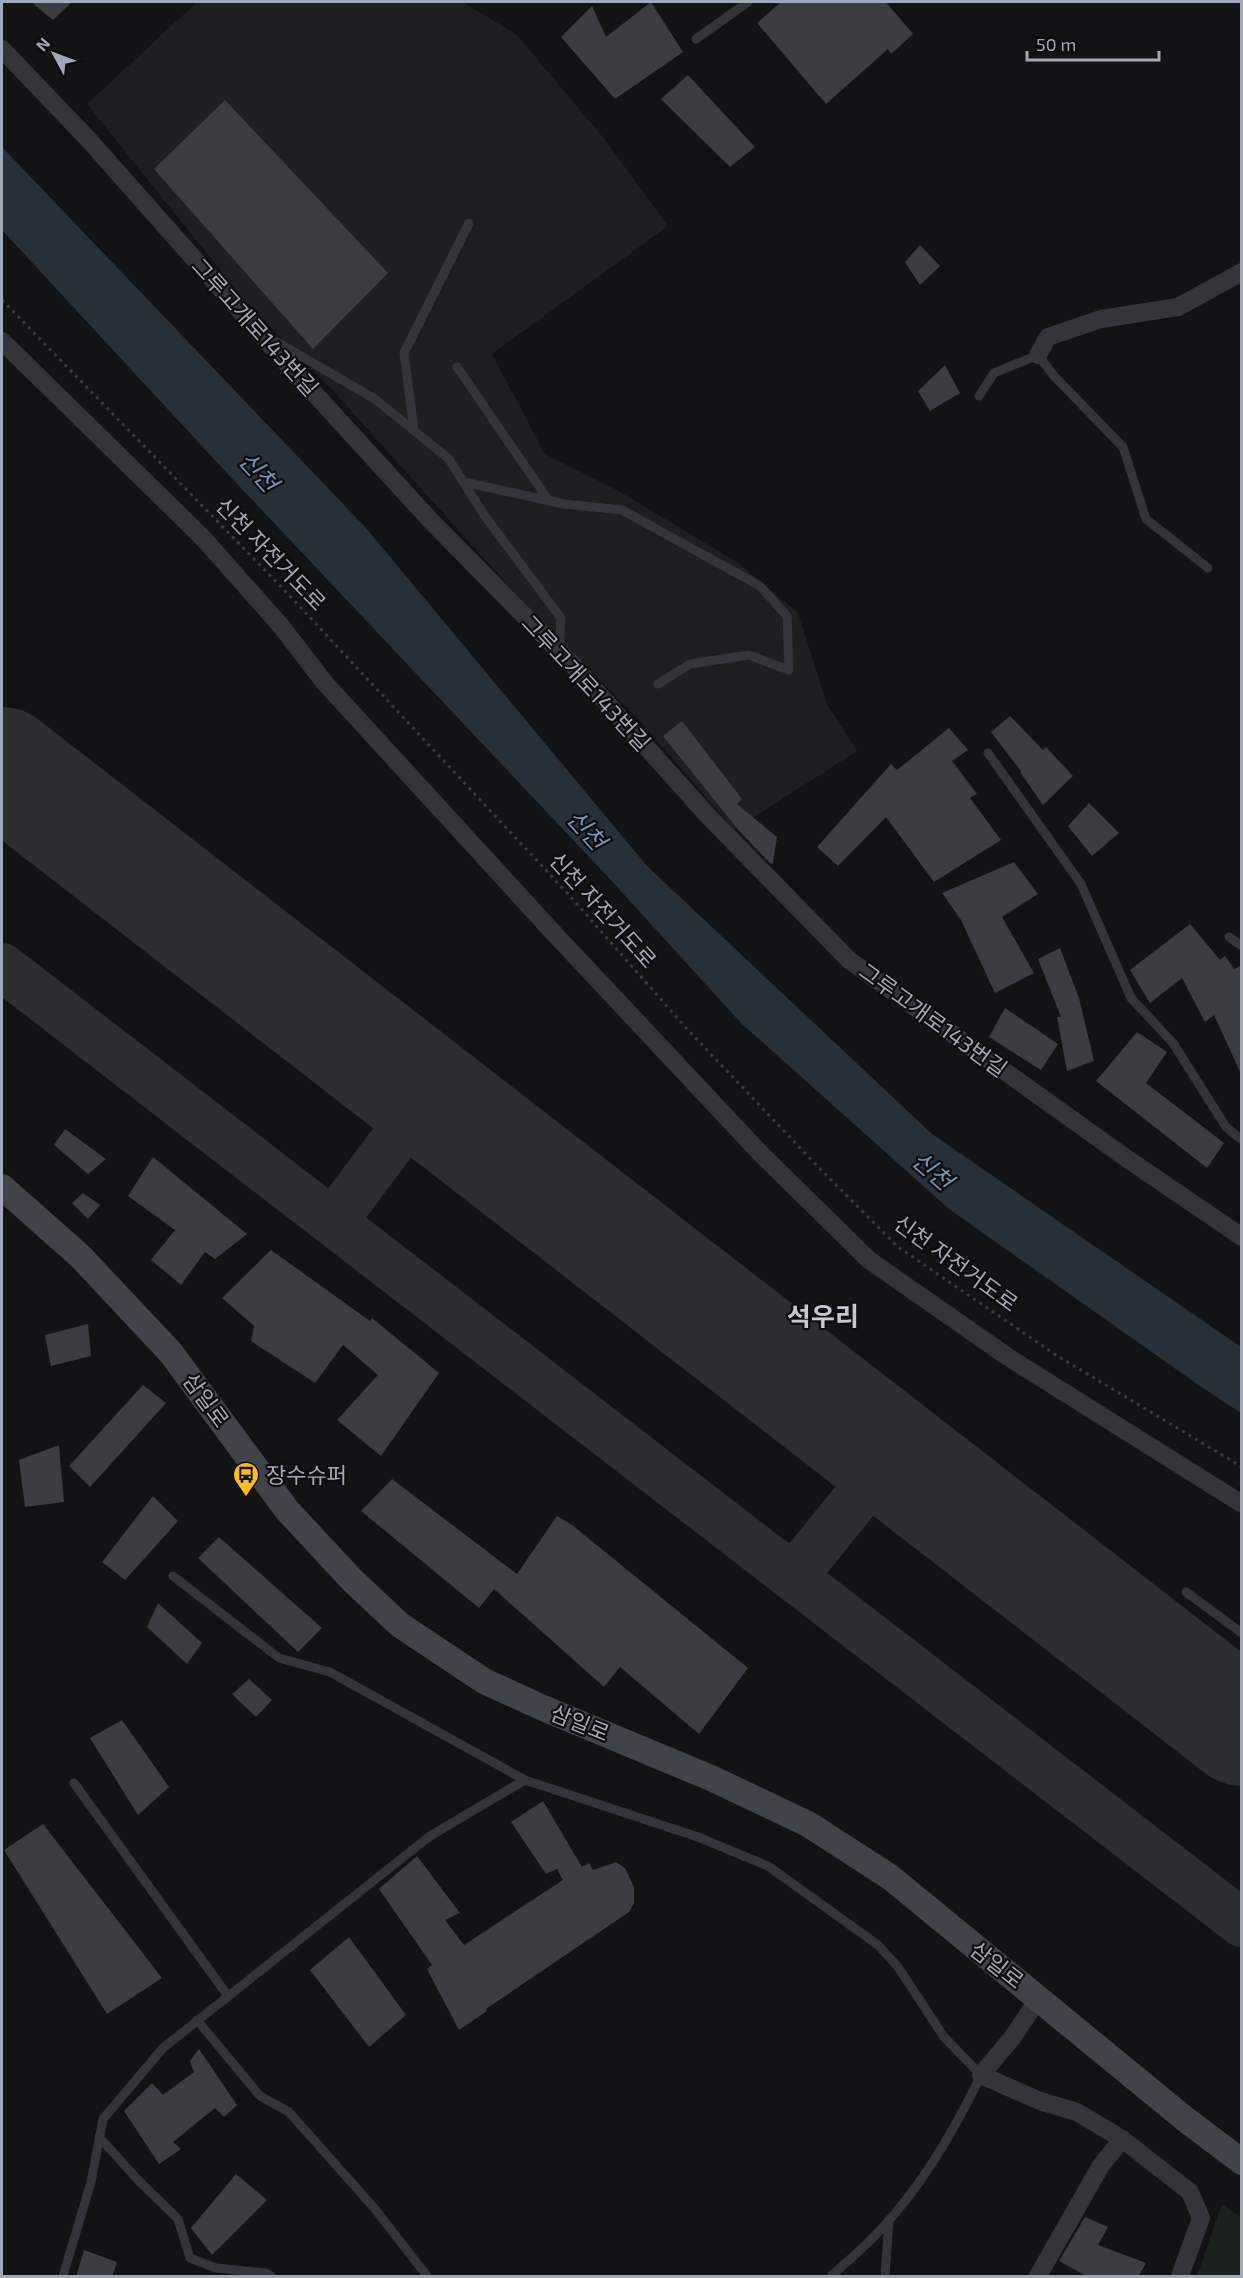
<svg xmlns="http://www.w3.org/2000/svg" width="1243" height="2278" viewBox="0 0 1243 2278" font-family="'Exo 2','Noto Sans KR',sans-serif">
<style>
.built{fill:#1f1f22}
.green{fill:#1b231c}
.water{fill:#28313a}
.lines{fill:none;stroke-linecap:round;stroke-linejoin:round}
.taxiway{stroke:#2c2e32;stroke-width:48}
.runway{stroke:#2c2e32;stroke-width:118}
.building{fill:#3c3d43}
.path{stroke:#3a3b41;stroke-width:3;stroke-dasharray:3 4.5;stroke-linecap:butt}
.lane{stroke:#34343a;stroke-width:9}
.street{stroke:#34343a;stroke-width:18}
.secondary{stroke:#41434a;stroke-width:26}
.labels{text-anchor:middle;stroke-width:4.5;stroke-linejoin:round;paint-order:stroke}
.street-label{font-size:22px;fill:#a3a8b7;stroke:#0e0e10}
.poi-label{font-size:22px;fill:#a3a8b7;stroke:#0e0e10;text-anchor:start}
.water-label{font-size:24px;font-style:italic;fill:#7796b5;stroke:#0e0e10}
.quarter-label{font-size:26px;font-weight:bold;fill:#c5c8d2;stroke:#0e0e10}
</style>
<rect width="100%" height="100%" fill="#131315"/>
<path class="built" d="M197,2h266l54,33 89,106 62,85 -176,128 53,100 72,36 120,72 61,51 29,91 30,47 -123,79 -94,-109 -115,-117 -188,-209 -92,-94 -158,-197z"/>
<path class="green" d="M1222,2204l19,14v58h-44z"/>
<path class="water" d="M2,147l364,381 281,338 285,268 309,213v66l-41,-27 -251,-177 -208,-186 -133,-146 -383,-406 -223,-241z"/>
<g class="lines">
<g class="taxiway">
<path d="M2,967l1240,956"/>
<path d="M333,1222l94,-126"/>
<path d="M793,1577l98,-121"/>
</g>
<path class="runway" d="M2,766l1240,961"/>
</g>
<g class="building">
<path d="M31,2h41l-19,18z"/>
<path d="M651,2l32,50 -68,47 -54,-62 31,-31 14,31z"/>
<path d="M781,2h105l27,32 -22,20 -3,-5 -62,55 -69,-81z"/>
<path d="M688,75l67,72 -25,20 -69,-68z"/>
<path d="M225,100l163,173 -75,76 -159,-180z"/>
<path d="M920,245l20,21 -20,19 -15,-23z"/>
<path d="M945,365l15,28 -30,18 -12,-20z"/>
<path d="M1010,716l33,34 3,-3 27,29 -30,29 -23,-33 1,-1 -30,-39z"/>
<path d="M682,721l60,78 -5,5 40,33 -4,26 -2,1 -31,-32 -77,-96z"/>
<path d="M949,728l19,22 -16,11 25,33 -7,4 31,42 -67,42 -48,-65 -48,49 -21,-19 74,-83 6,6z"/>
<path d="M1089,803l30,30 -27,23 -24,-30z"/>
<path d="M1014,862l24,32 -36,23 32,56 -39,20 -34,-73 -19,-27z"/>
<path d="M1190,924l30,36 5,-4 9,13 8,-4v111l-28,-61 -9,7 -23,-44 -32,25 -20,-33z"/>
<path d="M1060,948l19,50 15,63 -27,10 -10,-54h4l-23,-58z"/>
<path d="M1005,1008l53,36 -17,26 -52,-33z"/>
<path d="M1137,1032l30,20 -21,31 78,60 -17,25 -111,-87z"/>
<path d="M65,1129l41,30 -18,15 -34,-29z"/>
<path d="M153,1157l94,77 -32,25 -10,-7 -24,33 -30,-25 24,-30 -47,-34z"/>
<path d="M83,1193l17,12 -12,14 -16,-16z"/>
<path d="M271,1250l99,71 2,-3 67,55 -58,83 -44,-36 41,-45 -35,-30 -28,38 -64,-42 3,-15 -32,-28z"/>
<path d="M88,1324l3,32 -40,10 -6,-31z"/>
<path d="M143,1385l23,18 -76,84 -21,-21z"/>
<path d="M59,1445l5,57 -39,5 -6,-47z"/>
<path d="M392,1479l125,95 40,-58 15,9 176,143 -49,66 -79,-67 -16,20 -110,-98 -15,19 -118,-97z"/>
<path d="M153,1496l25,25 -53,59 -23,-18z"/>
<path d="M219,1537l103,91 -24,24 -100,-94z"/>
<path d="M158,1603l44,40 -15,21 -40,-37z"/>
<path d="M249,1679l23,21 -16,17 -24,-23z"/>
<path d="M122,1720l47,67 -31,28 -48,-77z"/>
<path d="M543,1801l39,66 7,-4 4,7 23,-8 9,6 9,19v16l-5,9 -143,97 1,2 -28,19 -32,-61 5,-4 -53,-76 38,-33 43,57 -15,7 19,25 99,-65 -6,-11 -11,5 -35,-52z"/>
<path d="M43,1824l119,154 -55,36 -103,-164z"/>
<path d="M349,1937l57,78 -37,32 -59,-77z"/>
<path d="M199,2049l38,56 -13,12 -9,-9 -42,34 8,7 -22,15 -35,-53 28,-28 11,12 31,-23 -4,-11z"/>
<path d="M236,2174l31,26 -55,55 -21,-27z"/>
<path d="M1085,2217l23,10 -10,18 48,18 -8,14h-50l-29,-16z"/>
<path d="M84,2250l33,12 -5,15h-36z"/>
</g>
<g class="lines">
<path class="path" d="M2,300l286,294 281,301 118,134 136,143 75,75 158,108 186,112"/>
<g class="lane">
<path d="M696,39l52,-37"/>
<path d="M275,341l100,58 74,60 35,56 77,103 -2,31"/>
<path d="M457,367l92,134"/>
<path d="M979,396l15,-23 44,-18 16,21 69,71 23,72 62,49"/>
<path d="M414,430l-10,-77 65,-130"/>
<path d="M464,482l100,22 58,6 138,76 27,30 2,54 -40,-15 -59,9 -32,20"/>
<path d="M988,753l93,131 50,114 42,45 53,84 16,13"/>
<path d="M1229,937l13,9"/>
<path d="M173,1576l106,82 51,14 195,108"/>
<path d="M1186,1592l56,41"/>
<path d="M74,1783l154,213"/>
<path d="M197,2020l63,76 29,16 86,97 52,67"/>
<path d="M99,2137l40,44 39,38 12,39 26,10 50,5 5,3"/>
<path d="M63,2276l28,-94 12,-63 60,-71 267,-212 95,-56 173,57 70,29 110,79 20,22 46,70 37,38c-26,54 -58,110 -100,154 -15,17 -33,32 -50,47"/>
<path d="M885,2276l4,-56"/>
</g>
<g class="street">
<path d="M2,49l86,90 194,219 149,163 141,143 137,153 140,143 277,198 116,79"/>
<path d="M2,341l201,197 78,88 43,56 226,247 212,226 107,105 139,97 234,147"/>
<path d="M1038,355l10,-18 53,-18 77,-12 64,-35"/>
<path d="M1039,1998l-27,40 -31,37 59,26 37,11 45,27 68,53 11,26 -21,58"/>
<path d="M1038,2276l62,-109 22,-28"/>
</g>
<path class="secondary" d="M2,1187l79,70 90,96 116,157 65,70 48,45 84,56 59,27 168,70 97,46 82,53 295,242 57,43"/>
</g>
<defs>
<symbol id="bus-pin" viewBox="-11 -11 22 30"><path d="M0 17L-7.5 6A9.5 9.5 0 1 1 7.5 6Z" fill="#ffbc21" stroke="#0e0e10"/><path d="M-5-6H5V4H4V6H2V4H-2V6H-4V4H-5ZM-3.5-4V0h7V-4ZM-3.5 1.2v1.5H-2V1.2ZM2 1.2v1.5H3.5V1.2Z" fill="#111"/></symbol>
</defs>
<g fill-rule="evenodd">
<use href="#bus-pin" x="231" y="1460" width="30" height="40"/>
</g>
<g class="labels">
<g class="street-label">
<text transform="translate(255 327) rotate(48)" y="8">그루고개로143번길</text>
<text transform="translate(271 554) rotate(46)" y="8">신천 자전거도로</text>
<text transform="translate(586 683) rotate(47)" y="8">그루고개로143번길</text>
<text transform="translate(603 910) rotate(48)" y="8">신천 자전거도로</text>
<text transform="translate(933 1020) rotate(36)" y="8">그루고개로143번길</text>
<text transform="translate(956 1263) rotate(36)" y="8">신천 자전거도로</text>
<text transform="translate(206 1400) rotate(54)" y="8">삼일로</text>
<text transform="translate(580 1723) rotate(22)" y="8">삼일로</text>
<text transform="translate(997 1965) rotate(38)" y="8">삼일로</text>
</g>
<g class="poi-label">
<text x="266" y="1483">장수슈퍼</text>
</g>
<g class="water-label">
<text transform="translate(258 472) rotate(48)" y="8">신천</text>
<text transform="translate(586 830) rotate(48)" y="8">신천</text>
<text transform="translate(932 1171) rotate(41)" y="8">신천</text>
</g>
<g class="quarter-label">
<text x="823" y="1326">석우리</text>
</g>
</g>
<rect width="1243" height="2278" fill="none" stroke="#a3a8b7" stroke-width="6"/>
<g transform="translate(54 54) rotate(311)" stroke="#0e0e10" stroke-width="4.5" paint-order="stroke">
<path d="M0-4.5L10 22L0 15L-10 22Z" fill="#a3a8b7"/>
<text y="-9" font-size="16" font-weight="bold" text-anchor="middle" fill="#a3a8b7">N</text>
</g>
<path d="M1027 51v9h132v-9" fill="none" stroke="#a3a8b7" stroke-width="3"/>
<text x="1036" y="51" font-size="18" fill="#a3a8b7" stroke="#0e0e10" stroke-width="4.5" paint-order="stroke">50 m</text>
</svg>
